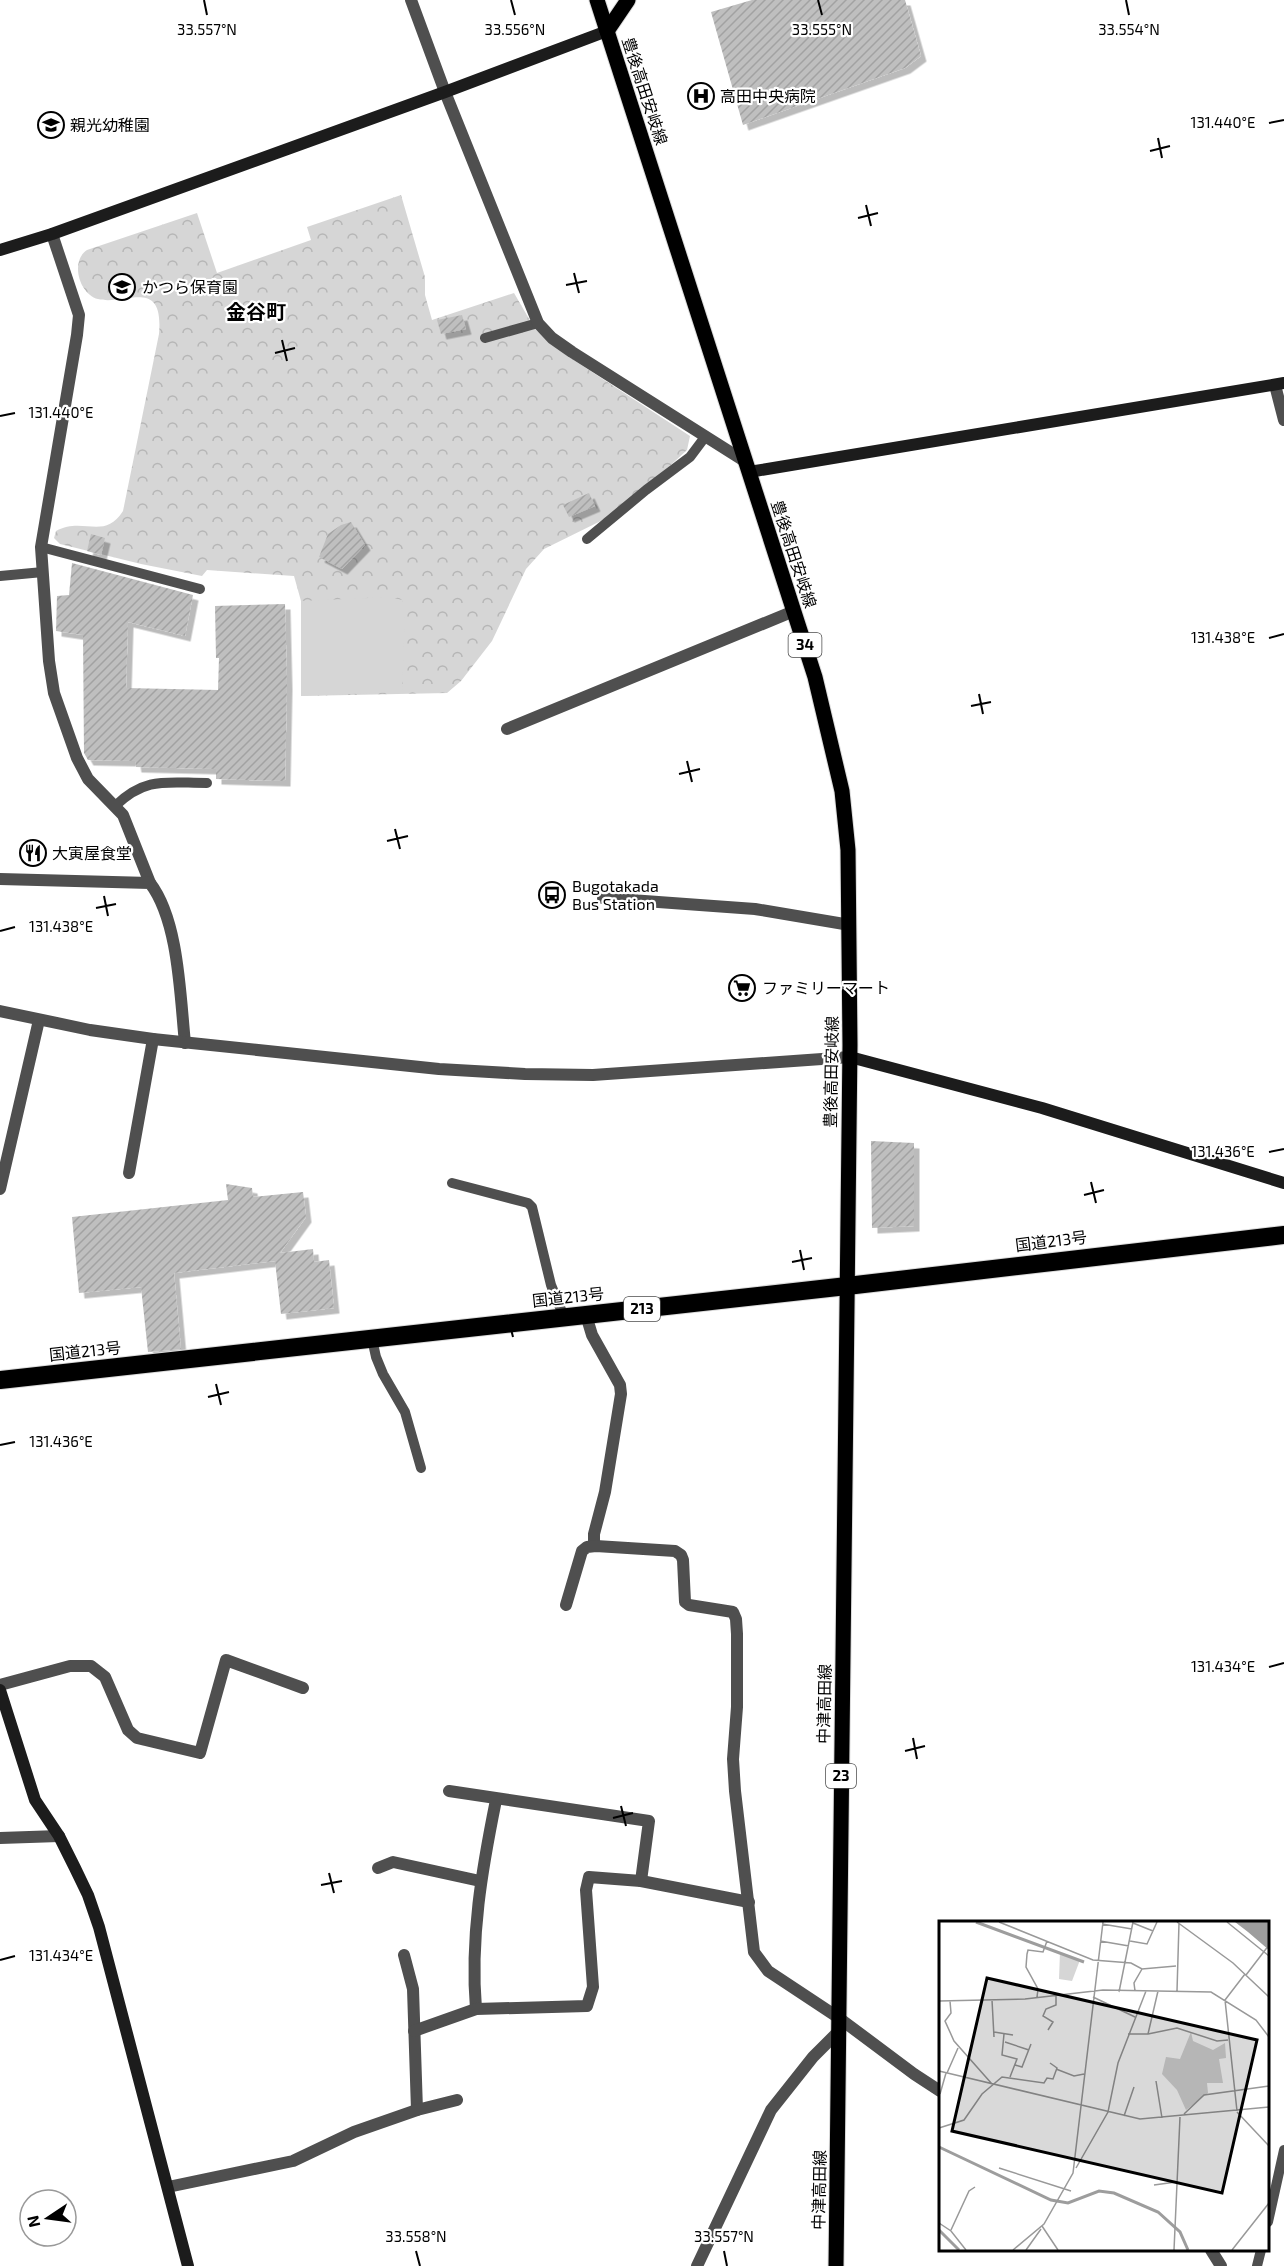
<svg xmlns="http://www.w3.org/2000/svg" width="1284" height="2266" viewBox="0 0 1284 2266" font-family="'Exo 2','Noto Sans JP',sans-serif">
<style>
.park{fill:url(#park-crowns)}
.pitch{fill:#d6d6d6}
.building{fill:url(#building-hatch);filter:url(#shadow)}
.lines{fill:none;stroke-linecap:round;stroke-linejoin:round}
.primary-casing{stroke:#dbdbdb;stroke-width:17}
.highway-casing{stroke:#dbdbdb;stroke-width:20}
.lane{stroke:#4f4f4f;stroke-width:10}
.street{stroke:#4f4f4f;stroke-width:12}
.secondary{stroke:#1c1c1c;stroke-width:12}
.primary{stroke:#000;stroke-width:15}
.highway{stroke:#000;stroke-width:18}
.ticks{fill:none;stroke:#000;stroke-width:2}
.labels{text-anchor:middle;stroke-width:4.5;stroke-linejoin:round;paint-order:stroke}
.shield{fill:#fff;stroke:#4c4c4c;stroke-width:1.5}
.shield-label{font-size:15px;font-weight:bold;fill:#000}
.street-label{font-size:16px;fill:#000;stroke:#fff}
.poi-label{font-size:16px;fill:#000;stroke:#fff;text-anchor:start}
.quarter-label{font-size:20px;font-weight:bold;fill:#000;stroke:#fff}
.inset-river{fill:none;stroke:#9d9d9d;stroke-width:3}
.inset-road{fill:none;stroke:#999;stroke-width:1.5}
.view{fill:#000;fill-opacity:0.15;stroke:#000;stroke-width:3}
.inset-edge{fill:none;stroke:#000;stroke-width:3}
.ticks-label{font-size:15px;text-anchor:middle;fill:#000;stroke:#fff;stroke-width:4.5;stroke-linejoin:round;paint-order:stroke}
</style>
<defs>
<pattern id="park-crowns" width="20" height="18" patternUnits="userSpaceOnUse" patternTransform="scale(1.5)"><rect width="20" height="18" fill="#d6d6d6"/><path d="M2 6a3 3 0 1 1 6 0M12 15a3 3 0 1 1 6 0" fill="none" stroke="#b6b6b6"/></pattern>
<pattern id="building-hatch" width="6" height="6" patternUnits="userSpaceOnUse" patternTransform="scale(1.5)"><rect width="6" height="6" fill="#bfbfbf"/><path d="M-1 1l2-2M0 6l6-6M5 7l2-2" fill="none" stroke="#a2a2a2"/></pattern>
<filter id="shadow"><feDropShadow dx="5.5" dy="5.5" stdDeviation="0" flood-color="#0004"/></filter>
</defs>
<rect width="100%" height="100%" fill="#fff"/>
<path class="park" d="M401,195l24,82v18l7,25 82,-27 21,36 31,26 124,81 -3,14 -66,61 -77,38 -18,20 -34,72 -31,40 -14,12 -146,3v-95l-7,-25 -87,-6 -5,6 -61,-12 -81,-20 -6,-6 2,-7c27,-15 48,10 67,-20l36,-177c5,-58 -34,-28 -61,-35 -19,-5 -28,-38 -11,-49l110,-37 20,60 94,-33 -4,-13z"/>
<path class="pitch" d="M390,597l12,3 3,6 -3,86 -101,4v-95z"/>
<g class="building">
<path d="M752,0h153l16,56 -16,12 -162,57 -32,-113z"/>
<path d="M462,315l4,14 -25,5 -4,-14z"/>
<path d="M589,493l6,13 -26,11 -6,-12z"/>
<path d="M351,522l14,23 -23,24 -23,-12 9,-23 13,-9z"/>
<path d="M91,534l14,4 -4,17 -14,-4z"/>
<path d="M72,563l121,32 -8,41 -57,-14 -2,66 92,2 1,-32h-3l-1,-52 70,-2 2,80 -2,97 -69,-2v-10l-80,-2 -1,-6 -47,-1 -4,-7 -1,-118 -27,-4 1,-35 12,-1z"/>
<path d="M871,1141l43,2v83l-42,2z"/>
<path d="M226,1184l26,4 1,9 50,-5 3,25 -26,36 33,-4 1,13 15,-2 5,48 -53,6 -6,-53 -101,12 7,76 -33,3 -7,-65 -62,6 -7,-76 156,-17z"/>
</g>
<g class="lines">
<defs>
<g id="primary">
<path d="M597,0l218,677 27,114 6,59 2,195 -14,1221"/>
<path d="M607,31l21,-31"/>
</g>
<path id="highway" d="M0,1380l847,-94 437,-51"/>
</defs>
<use href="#primary" class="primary-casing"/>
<use href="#highway" class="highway-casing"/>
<g class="lane">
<path d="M485,338l53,-15"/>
<path d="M587,539l59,-49 44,-33 15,-20"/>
<path d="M41,547l159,42"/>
<path d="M0,576l43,-4"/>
<path d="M115,806c31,-30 52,-23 92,-23"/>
<path d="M452,1183l76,20 4,4 19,78 13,32"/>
<path d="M372,1339l4,18 7,17 22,38 16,56"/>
<path d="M1268,2222l16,-72"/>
<path d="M1257,2266l4,-16"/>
</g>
<g class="street">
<path d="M411,0l34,92 93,231 14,15 20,14 174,110"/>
<path d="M52,234l27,81 -2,20 -36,212 8,114 5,32 23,65 11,21 35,36 27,68"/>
<path d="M1275,385l9,35"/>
<path d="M507,729l287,-118"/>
<path d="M0,879l150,4c29,38 30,113 35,160"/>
<path d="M603,898l152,11 95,16"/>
<path d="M0,1011l90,19 63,9 286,30 86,5 68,1 257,-18"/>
<path d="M129,1173l24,-134"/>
<path d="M0,1189l39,-169"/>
<path d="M586,1315l6,20 28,50 1,9 -16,98 -11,42v8l2,4"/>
<path d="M566,1605l16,-54 5,-4 9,-1 79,5 6,4 2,5 2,42 4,3 44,7 3,7 1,15v73l-4,52 2,32 19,161 14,19 71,47 75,56 26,17"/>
<path d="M0,1685l70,-19h21l14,11 23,53 9,8 63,15 26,-93 77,28"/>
<path d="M449,1791l200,30 -8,60"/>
<path d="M0,1838l59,-2"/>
<path d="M378,1868l15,-6 87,19"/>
<path d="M404,1955l9,34 4,121"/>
<path d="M476,2009c-6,-71 6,-140 20,-209"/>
<path d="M414,2031l62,-22 111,-3 6,-19 -7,-97 3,-13 52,4 108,21"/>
<path d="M168,2187l125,-26 61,-29 63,-22 40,-10"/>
<path d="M1211,2250l10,16"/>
<path d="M697,2266l74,-156 42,-53 25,-25"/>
</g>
<g class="secondary">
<path d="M0,250l52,-16 393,-142 162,-61"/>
<path d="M749,472l535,-89"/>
<path d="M850,1057l192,51 242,75"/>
<path d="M0,1690l35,110 24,36 16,32 13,27 11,32 89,339"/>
</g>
<use href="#primary" class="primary"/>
<use href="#highway" class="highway"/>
</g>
<path class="ticks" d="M204,0l3,15M511,0l4,15M818,0l4,15M1126,0l3,15M1269,123l15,-3M1158,138l4,20M1150,151l20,-5M866,205l5,21M858,218l20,-5M574,273l5,20M566,285l21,-4M282,340l5,21M275,353l20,-5M0,416l15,-3M1269,638l15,-4M979,694l4,20M971,706l20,-4M687,761l5,21M679,774l21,-5M395,829l5,20M387,841l21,-5M104,896l4,20M96,908l20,-4M0,931l15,-4M1269,1152l15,-3M1091,1182l5,21M1084,1195l20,-5M800,1250l4,20M792,1262l20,-4M508,1317l5,20M500,1330l21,-5M216,1384l5,21M208,1397l21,-5M0,1445l15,-3M1269,1667l15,-4M913,1738l4,21M905,1751l20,-5M621,1806l5,20M613,1818l20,-5M329,1873l5,20M321,1885l21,-4M0,1960l15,-4M416,2251l4,15M724,2251l3,15"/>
<defs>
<symbol id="hospital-ring" viewBox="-11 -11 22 22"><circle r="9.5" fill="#fff" stroke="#000" stroke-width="1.5"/><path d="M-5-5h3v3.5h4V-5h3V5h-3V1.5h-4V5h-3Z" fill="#000"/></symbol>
<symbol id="school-ring" viewBox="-11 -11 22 22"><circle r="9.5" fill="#fff" stroke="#000" stroke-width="1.5"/><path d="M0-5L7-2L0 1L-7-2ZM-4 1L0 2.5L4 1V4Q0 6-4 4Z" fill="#000"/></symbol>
<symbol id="restaurant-ring" viewBox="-11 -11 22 22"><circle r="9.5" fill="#fff" stroke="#000" stroke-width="1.5"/><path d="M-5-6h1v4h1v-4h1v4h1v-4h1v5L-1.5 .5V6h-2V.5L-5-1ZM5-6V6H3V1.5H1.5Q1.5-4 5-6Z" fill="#000"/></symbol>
<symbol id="bus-ring" viewBox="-11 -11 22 22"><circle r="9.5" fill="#fff" stroke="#000" stroke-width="1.5"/><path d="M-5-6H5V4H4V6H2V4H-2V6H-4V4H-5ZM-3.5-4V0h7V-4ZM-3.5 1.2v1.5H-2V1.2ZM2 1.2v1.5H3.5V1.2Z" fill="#000"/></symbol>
<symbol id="supermarket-ring" viewBox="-11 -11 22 22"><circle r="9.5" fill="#fff" stroke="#000" stroke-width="1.5"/><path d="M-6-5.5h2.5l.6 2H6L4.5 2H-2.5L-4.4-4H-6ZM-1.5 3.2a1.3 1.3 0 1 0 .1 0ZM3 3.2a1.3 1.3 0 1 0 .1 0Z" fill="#000"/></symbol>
</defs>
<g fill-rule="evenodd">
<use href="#hospital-ring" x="686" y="81" width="30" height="30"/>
<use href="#school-ring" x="36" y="110" width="30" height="30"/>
<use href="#school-ring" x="107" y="272" width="30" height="30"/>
<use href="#restaurant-ring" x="18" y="838" width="30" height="30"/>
<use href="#bus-ring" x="537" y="880" width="30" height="30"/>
<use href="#supermarket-ring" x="727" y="973" width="30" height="30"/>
</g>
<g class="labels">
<g class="shield">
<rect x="788.5" y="633" width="33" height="24" rx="4.5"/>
<rect x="624" y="1297" width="36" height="24" rx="4.5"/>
<rect x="826" y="1764" width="30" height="24" rx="4.5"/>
</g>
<g class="shield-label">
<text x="805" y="650">34</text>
<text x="642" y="1314">213</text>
<text x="841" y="1781">23</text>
</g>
<g class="street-label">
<text transform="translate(645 91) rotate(72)" y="6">豊後高田安岐線</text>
<text transform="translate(794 554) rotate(72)" y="6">豊後高田安岐線</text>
<text transform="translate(831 1072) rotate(-89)" y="6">豊後高田安岐線</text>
<text transform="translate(1051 1241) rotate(-7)" y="6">国道213号</text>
<text transform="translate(568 1297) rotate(-6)" y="6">国道213号</text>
<text transform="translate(85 1351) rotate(-6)" y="6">国道213号</text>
<text transform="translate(824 1704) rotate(-89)" y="6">中津高田線</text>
<text transform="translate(819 2190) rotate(-89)" y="6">中津高田線</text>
</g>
<g class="poi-label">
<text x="720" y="102">高田中央病院</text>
<text x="70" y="131">親光幼稚園</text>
<text x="142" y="293">かつら保育園</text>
<text x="52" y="859">大寅屋食堂</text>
<text x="572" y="892">Bugotakada<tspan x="572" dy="18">Bus Station</tspan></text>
<text x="762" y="994">ファミリーマート</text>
</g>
<g class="quarter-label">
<text x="256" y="319">金谷町</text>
</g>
</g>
<g transform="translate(939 1921)">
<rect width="330" height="330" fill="#fff"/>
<path d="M121,31l20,8 -8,21 -13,-2zM252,111l2,9 20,9 12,-7 1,15 -7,1 4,24h-16l1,10 -22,17 -9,-20 -15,-16 4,-17 14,2z" fill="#d6d6d6"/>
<path d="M296,1h34v28l-21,-18z" fill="#9d9d9d"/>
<path class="inset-river" d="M37,1l108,40M0,226l112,53 17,3 31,-12 15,2 44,19 22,20 8,18M0,309l20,20"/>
<path class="inset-road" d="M60,1l94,38 38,3 11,6 34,-3M238,1l56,41 36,34M288,1l42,34M194,2l20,8M163,3l30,5M161,20l29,5M191,20l17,3 10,-22M307,54l23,-30M196,70l-1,-8 8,-14M238,70l2,-68M180,71l14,-70M98,76l1,-8 -12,-22 1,-13 1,-4 15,2 4,-11M154,76l42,20M53,79l2,37M0,80l86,-2 78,-9 108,2 45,28 13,17M11,80l1,12 -6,8 9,20 38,43M109,109l5,-8 -10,-6 3,-7 10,-4v-11M55,111l19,3M65,113l-2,21 15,4 -7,18M189,113h20l10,-43M209,113l29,-6 40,13 11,-1M66,121l24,8M76,144l7,2 9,-23M117,148l18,7 10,-2M0,150l201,48 129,-12M8,152l11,-25M217,160l6,37M1,173l6,-21M298,190l-12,-111 20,-26M298,191l32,34M245,193l20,-19 65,-9M185,195l10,-29M0,207l25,-8 18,-26 20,-17 42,6 3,-5 6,1 4,-11 -7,-5M60,247l72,23M137,247l32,-56 10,-49 28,-72M215,264l22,-3M0,302l12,8 15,19M103,305l16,24M12,309l18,-39 6,-4M74,329l31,-26 29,-51 30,-251M87,329l15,-21M235,329l6,-133M293,329l37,-47"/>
<path class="view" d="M48,57l270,62 -35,153 -270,-62z"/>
<rect width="330" height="330" class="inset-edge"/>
</g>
<g class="ticks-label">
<text x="207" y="35">33.557°N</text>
<text x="515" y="35">33.556°N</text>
<text x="822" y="35">33.555°N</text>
<text x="1129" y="35">33.554°N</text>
<text x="1223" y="128">131.440°E</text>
<text x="61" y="418">131.440°E</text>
<text x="1223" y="643">131.438°E</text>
<text x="61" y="932">131.438°E</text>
<text x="1223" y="1157">131.436°E</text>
<text x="61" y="1447">131.436°E</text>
<text x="1223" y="1672">131.434°E</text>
<text x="61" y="1961">131.434°E</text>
<text x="416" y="2242">33.558°N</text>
<text x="724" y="2242">33.557°N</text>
</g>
<g transform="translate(48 2218) rotate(257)"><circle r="28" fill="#ffffff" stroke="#999999" stroke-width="1.5"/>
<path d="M0-4.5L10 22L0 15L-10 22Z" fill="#000000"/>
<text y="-9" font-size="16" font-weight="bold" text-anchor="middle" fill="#000000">N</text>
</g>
</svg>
